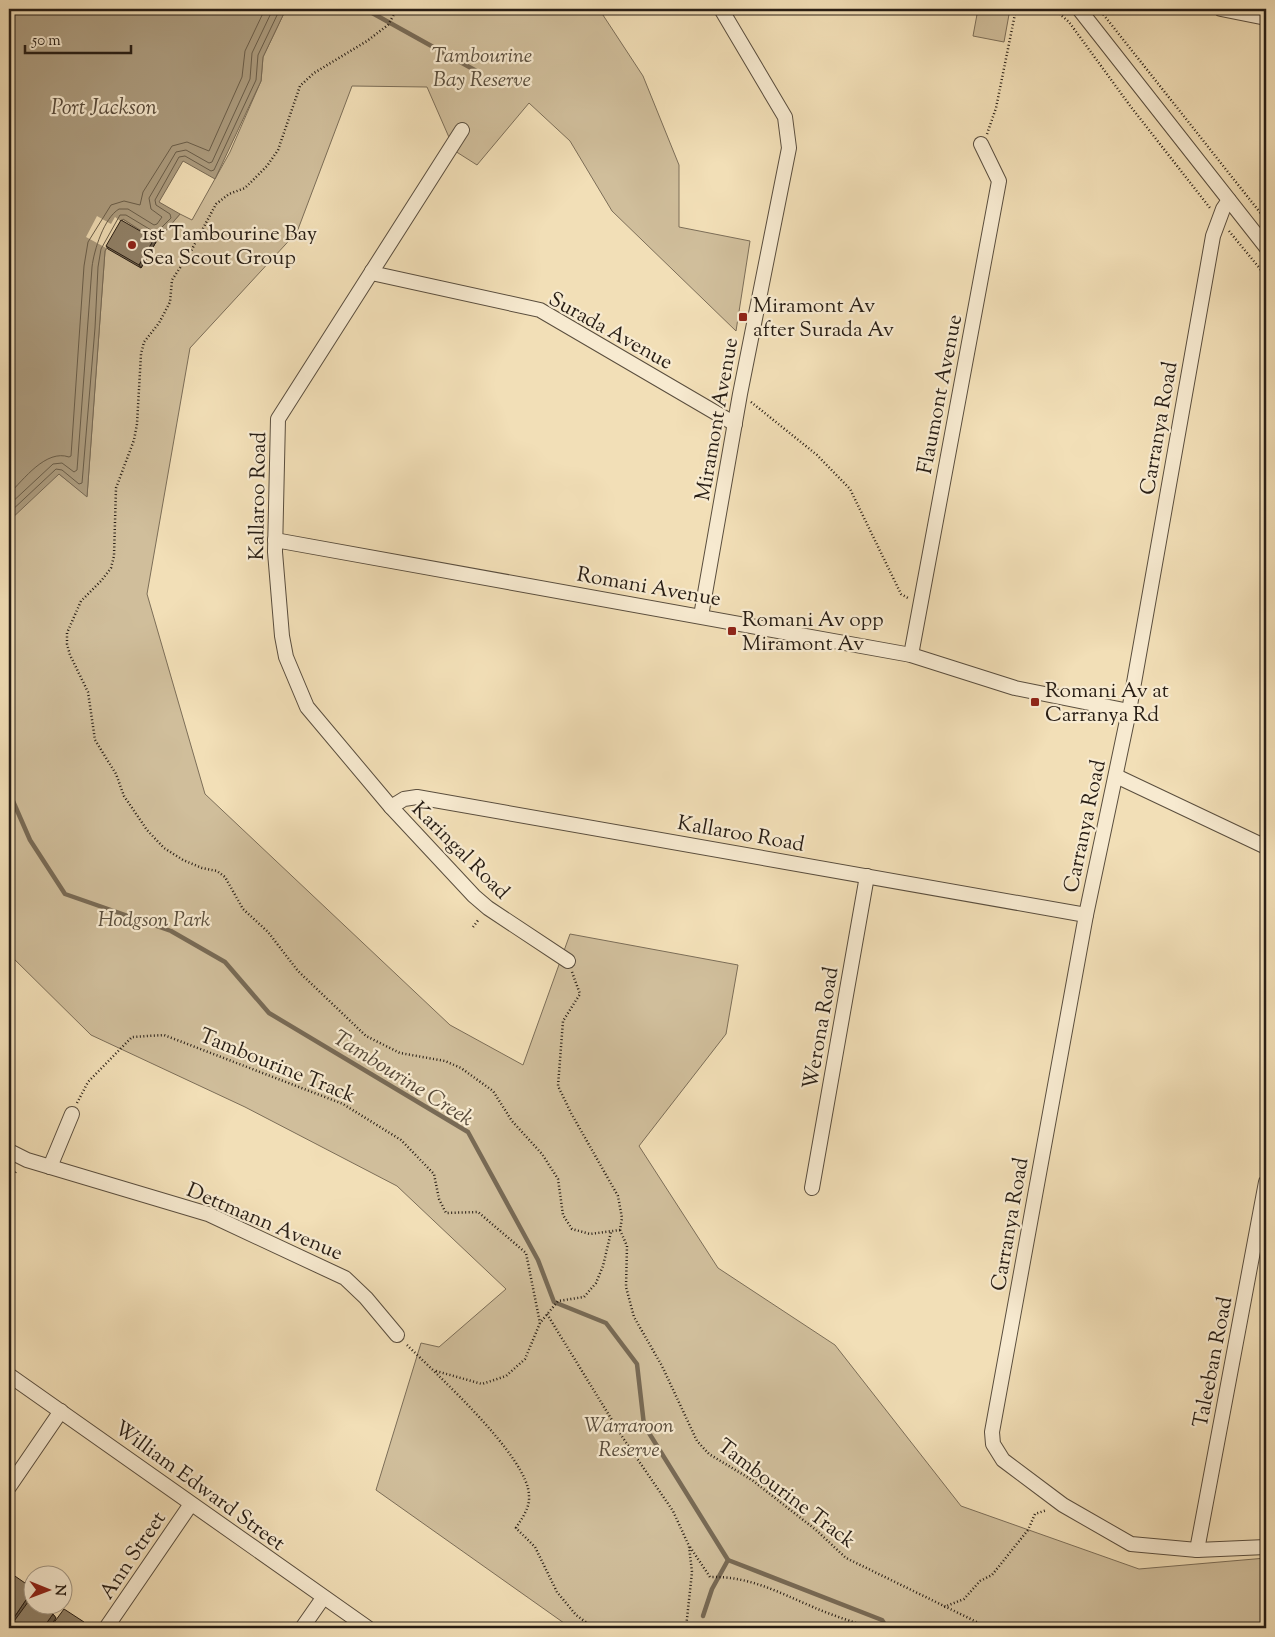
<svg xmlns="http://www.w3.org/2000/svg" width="1275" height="1637" viewBox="0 0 1275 1637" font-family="'Sorts Mill Goudy',serif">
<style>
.green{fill:#d0be9b;stroke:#7c6e58}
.water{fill:#ad9d80;stroke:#786a55}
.pier{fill:#f2dfb7}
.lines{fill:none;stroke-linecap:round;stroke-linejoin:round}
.shore{stroke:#6a5e4a;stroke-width:1}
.stream{stroke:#786a55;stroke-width:4.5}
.street-casing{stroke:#5a4e3e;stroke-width:16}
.path{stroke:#281e15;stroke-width:2.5;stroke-dasharray:1 2.5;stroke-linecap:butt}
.street{stroke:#f7ead0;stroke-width:14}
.wall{fill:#7d705a;stroke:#281e15}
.shaded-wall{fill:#665b4a;stroke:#281e15}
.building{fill:#918269;stroke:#281e15}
.poi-dot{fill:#8f2418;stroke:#f7ead0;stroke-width:2}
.labels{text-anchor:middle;stroke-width:4.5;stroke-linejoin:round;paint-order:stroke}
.park-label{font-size:21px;font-style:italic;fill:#5a4e3d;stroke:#f7ead0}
.poi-label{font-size:21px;fill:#281e15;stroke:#f7ead0;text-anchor:start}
.street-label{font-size:21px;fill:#281e15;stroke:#f7ead0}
.water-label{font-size:22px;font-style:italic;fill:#574a3a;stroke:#f7ead0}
</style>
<rect width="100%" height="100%" fill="#f2dfb7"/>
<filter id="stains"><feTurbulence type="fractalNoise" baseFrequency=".004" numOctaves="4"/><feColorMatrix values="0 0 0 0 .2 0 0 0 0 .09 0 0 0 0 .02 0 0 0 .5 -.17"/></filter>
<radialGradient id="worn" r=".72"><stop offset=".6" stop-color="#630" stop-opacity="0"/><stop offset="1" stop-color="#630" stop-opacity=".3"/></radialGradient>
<g class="green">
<path d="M286,9h313l44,67 36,89v62l71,14 -14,90 -124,-120 -42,-70 -41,-38 -52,62 -22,-14 -28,-64 -75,-1 -55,146 -107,116 -43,246 58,200 245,231 73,40 47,-131 168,31 -12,69 -87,112 79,122 117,77 126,161 178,63 127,-11v70h-695l-195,-138 45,-147 18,4 67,-58 -109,-103 -152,-79 -154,-72 -82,-81v-441l50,-39 28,22 18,-245 18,-32 34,22 23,-27 12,6 38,-68 31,-71 2,-24z"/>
<path d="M978,9h32l-6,33 -31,-6z"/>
</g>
<path class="water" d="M9,9h277l-23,48 -2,24 -46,98 -32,-18 -24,41 21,12 -23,27 -34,-22 -18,32 -18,246 -28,-23 -50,47z"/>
<path class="pier" d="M97,216l14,8 4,-7 8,6 -15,26 -22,-12z"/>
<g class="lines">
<g class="shore">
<path d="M9,494c15,-15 37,-45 60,-37l2,-1 13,-190 4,-24 23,-37 13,-4 16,4 3,-13 29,-46 15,-4 22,9 33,-74 3,-26 20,-42"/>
<path d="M9,505l44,-41 9,-1 12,9 3,-2 15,-203c2,-17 12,-49 27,-58h9l26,16 3,-1 5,-7 -11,-8 -2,-11 27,-46 10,-2 23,13 3,-1 38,-83 2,-26 21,-44"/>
<path d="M9,513l47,-44 6,1 17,14 3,-1 13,-155 3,-61 3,-18 19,-34h6l30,18 15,-15 -1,-4 -14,-9 -1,-5 24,-43 6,-1 26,15 3,-1 42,-90 2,-25 22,-46"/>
</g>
<g class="stream">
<path d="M365,9l115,64"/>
<path d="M9,792l21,48 35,54 106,37 54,31 44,51 199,119 70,128 16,42 52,21 31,41 7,61 84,135 154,60 5,8"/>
<path d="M703,1616l9,-27 16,-29"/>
</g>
<defs>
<g id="street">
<path d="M1079,9l187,238"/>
<path d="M1221,9l45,9"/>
<path d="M462,130l-184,289 -3,133 7,84 4,21 21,50 84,100 83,89 14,12 80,53"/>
<path d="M1229,200l-6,9 -10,27 -84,475 -43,204 -94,517 1,12 10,16 60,45 68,39 66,6 69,-3"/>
<path d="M372,271l4,3 164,36 195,114"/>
<path d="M275,540l636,115 104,33 114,23"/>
<path d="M701,616l39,-222 49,-246 -4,-31 -64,-108"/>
<path d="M911,655l88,-474 -18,-37"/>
<path d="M1116,776l150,71"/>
<path d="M391,807l13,-8 13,-2 669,118"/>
<path d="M9,1151l18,9 181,54 137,64 21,20 31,37"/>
<path d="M50,1167l22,-53"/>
<path d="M812,1188l55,-312"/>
<path d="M9,1375l359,253"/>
<path d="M9,1487l52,-76"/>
<path d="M1197,1550l69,-368"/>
<path d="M106,1628l85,-124"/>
<path d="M302,1628l21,-30"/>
</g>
</defs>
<use href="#street" class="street-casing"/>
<g class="path">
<path d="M397,9l-9,16 -21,16 -53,32 -14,13 -22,64 -11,16 -22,22 -16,6 -13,10 -25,47 -19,29 -2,22 -11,21 -15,19 -3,12 -4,70 -3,16 -18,48 -2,68 -3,12 -10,13 -20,20 -14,32v11l3,11 18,37 7,48 21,34 8,22 23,34 17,18 19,12 19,8 15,3 8,6 18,32 25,23 30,39 68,65 34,17 45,8 16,7 32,23 19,30 30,33 16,25 5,36 9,14 18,5 30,-4"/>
<path d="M1054,9l15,13 62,85 79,101"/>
<path d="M1099,9l167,211"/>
<path d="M987,134l9,-26 20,-99"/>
<path d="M1229,231l37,45"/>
<path d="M751,402l66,53 33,34 51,105 7,4"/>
<path d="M473,927l6,-8"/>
<path d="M572,972l8,22 -17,27 -5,65 13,27 47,83 4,22 -2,12"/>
<path d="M77,1103l11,-21 44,-45 32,-2 179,69 58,36 33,34 5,25 7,14 32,-1 48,41 14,70"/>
<path d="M9,1181l8,-11"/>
<path d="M620,1230l7,16 -1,41 8,30 28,49 35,75 12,13 43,26 64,50 30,28 143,70"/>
<path d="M547,1314l76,124 50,73 16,35 3,26 -6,56"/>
<path d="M407,1345c28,28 122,112 122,151 1,12 -7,22 -13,32l19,19 22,45 19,23 18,13"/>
<path d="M436,1371l46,13 24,-8 19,-17 15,-36 18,-22 26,-4 12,-14 7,-17 8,-34"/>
<path d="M690,1547l20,30c39,-1 68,15 103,30 18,8 38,14 57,21"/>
<path d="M944,1607l20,-8 16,-18 12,-6 36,-45 7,-16 12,-4"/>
</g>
<use href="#street" class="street"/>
</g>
<g class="wall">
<path d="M154,239l2,3 -15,26 -33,-19 -2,-3z"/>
<path d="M9,1562l3,5 -3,5 23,32 21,10 3,4 -7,10h-40l5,-6 -5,-4z"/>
</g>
<g class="shaded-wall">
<path d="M154,239l2,3 -15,26 -2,-3z"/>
<path d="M9,1562l3,5 -3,5z"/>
<path d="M32,1591v9l-16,23 -3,-4z"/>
<path d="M53,1614l3,4 -7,10h-6z"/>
<path d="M84,1622l3,4 -1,2h-7z"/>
</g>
<g class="building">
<path d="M121,220l33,19 -15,26 -33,-19z"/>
<path d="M9,1572l16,11 3,-5 4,3v10l-19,28 -4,-3z"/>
<path d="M31,1598l1,1v5h8l13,10 -10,14h-34z"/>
<path d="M64,1609l20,13 -5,6h-29z"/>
</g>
<g class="poi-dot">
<circle cx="132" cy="245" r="5"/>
<rect x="738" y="312" width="10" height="10" rx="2.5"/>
<rect x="727" y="626" width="10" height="10" rx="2.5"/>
<rect x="1030" y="697" width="10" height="10" rx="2.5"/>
</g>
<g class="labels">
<g class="park-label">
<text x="482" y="62">Tambourine<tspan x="482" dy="24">Bay Reserve</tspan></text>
<text x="154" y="926">Hodgson Park</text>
<text x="629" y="1432">Warraroon<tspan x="629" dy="24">Reserve</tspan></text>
</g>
<g class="poi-label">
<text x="142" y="240">1st Tambourine Bay<tspan x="142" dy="24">Sea Scout Group</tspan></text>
<text x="753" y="312">Miramont Av<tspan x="753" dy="24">after Surada Av</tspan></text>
<text x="742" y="626">Romani Av opp<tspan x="742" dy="24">Miramont Av</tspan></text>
<text x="1045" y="697">Romani Av at<tspan x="1045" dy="24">Carranya Rd</tspan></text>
</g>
<g class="street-label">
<text transform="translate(611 330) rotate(29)" y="7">Surada Avenue</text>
<text transform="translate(939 394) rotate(-79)" y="7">Flaumont Avenue</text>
<text transform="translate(716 419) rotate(-80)" y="7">Miramont Avenue</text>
<text transform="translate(1158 428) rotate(-80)" y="7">Carranya Road</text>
<text transform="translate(257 496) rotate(-89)" y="7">Kallaroo Road</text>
<text transform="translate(649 586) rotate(10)" y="7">Romani Avenue</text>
<text transform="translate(1084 826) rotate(-78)" y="7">Carranya Road</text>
<text transform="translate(741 833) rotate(10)" y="7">Kallaroo Road</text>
<text transform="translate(461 850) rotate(45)" y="7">Karingal Road</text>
<text transform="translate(820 1028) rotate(-80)" y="7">Werona Road</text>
<text transform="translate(278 1065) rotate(22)" y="7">Tambourine Track</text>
<text transform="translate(265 1221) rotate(23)" y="7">Dettmann Avenue</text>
<text transform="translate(1009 1224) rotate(-80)" y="7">Carranya Road</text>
<text transform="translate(1212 1362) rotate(-79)" y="7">Taleeban Road</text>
<text transform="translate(200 1485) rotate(36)" y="7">William Edward Street</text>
<text transform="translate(787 1493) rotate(37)" y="7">Tambourine Track</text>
<text transform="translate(132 1555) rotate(-56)" y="7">Ann Street</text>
</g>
<g class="water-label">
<text x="104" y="114">Port Jackson</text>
<text transform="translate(404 1077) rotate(32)" y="8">Tambourine Creek</text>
</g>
</g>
<rect width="1275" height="1637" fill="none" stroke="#f2dfb7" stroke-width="30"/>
<rect x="10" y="10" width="1255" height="1617" fill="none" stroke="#281e15" stroke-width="2.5"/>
<rect x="15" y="15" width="1245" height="1607" fill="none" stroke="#281e15"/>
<g transform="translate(48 1590) rotate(91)"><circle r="24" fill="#f7ead0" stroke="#a49885"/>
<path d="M0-4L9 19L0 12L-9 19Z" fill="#8f2418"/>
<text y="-8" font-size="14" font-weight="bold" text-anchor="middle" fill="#281e15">N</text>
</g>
<path d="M25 45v8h106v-8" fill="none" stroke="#281e15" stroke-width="2.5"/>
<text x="32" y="45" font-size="15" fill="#281e15" stroke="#f7ead0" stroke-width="4" paint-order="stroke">50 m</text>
<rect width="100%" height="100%" filter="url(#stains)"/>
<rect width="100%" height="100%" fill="url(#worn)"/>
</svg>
